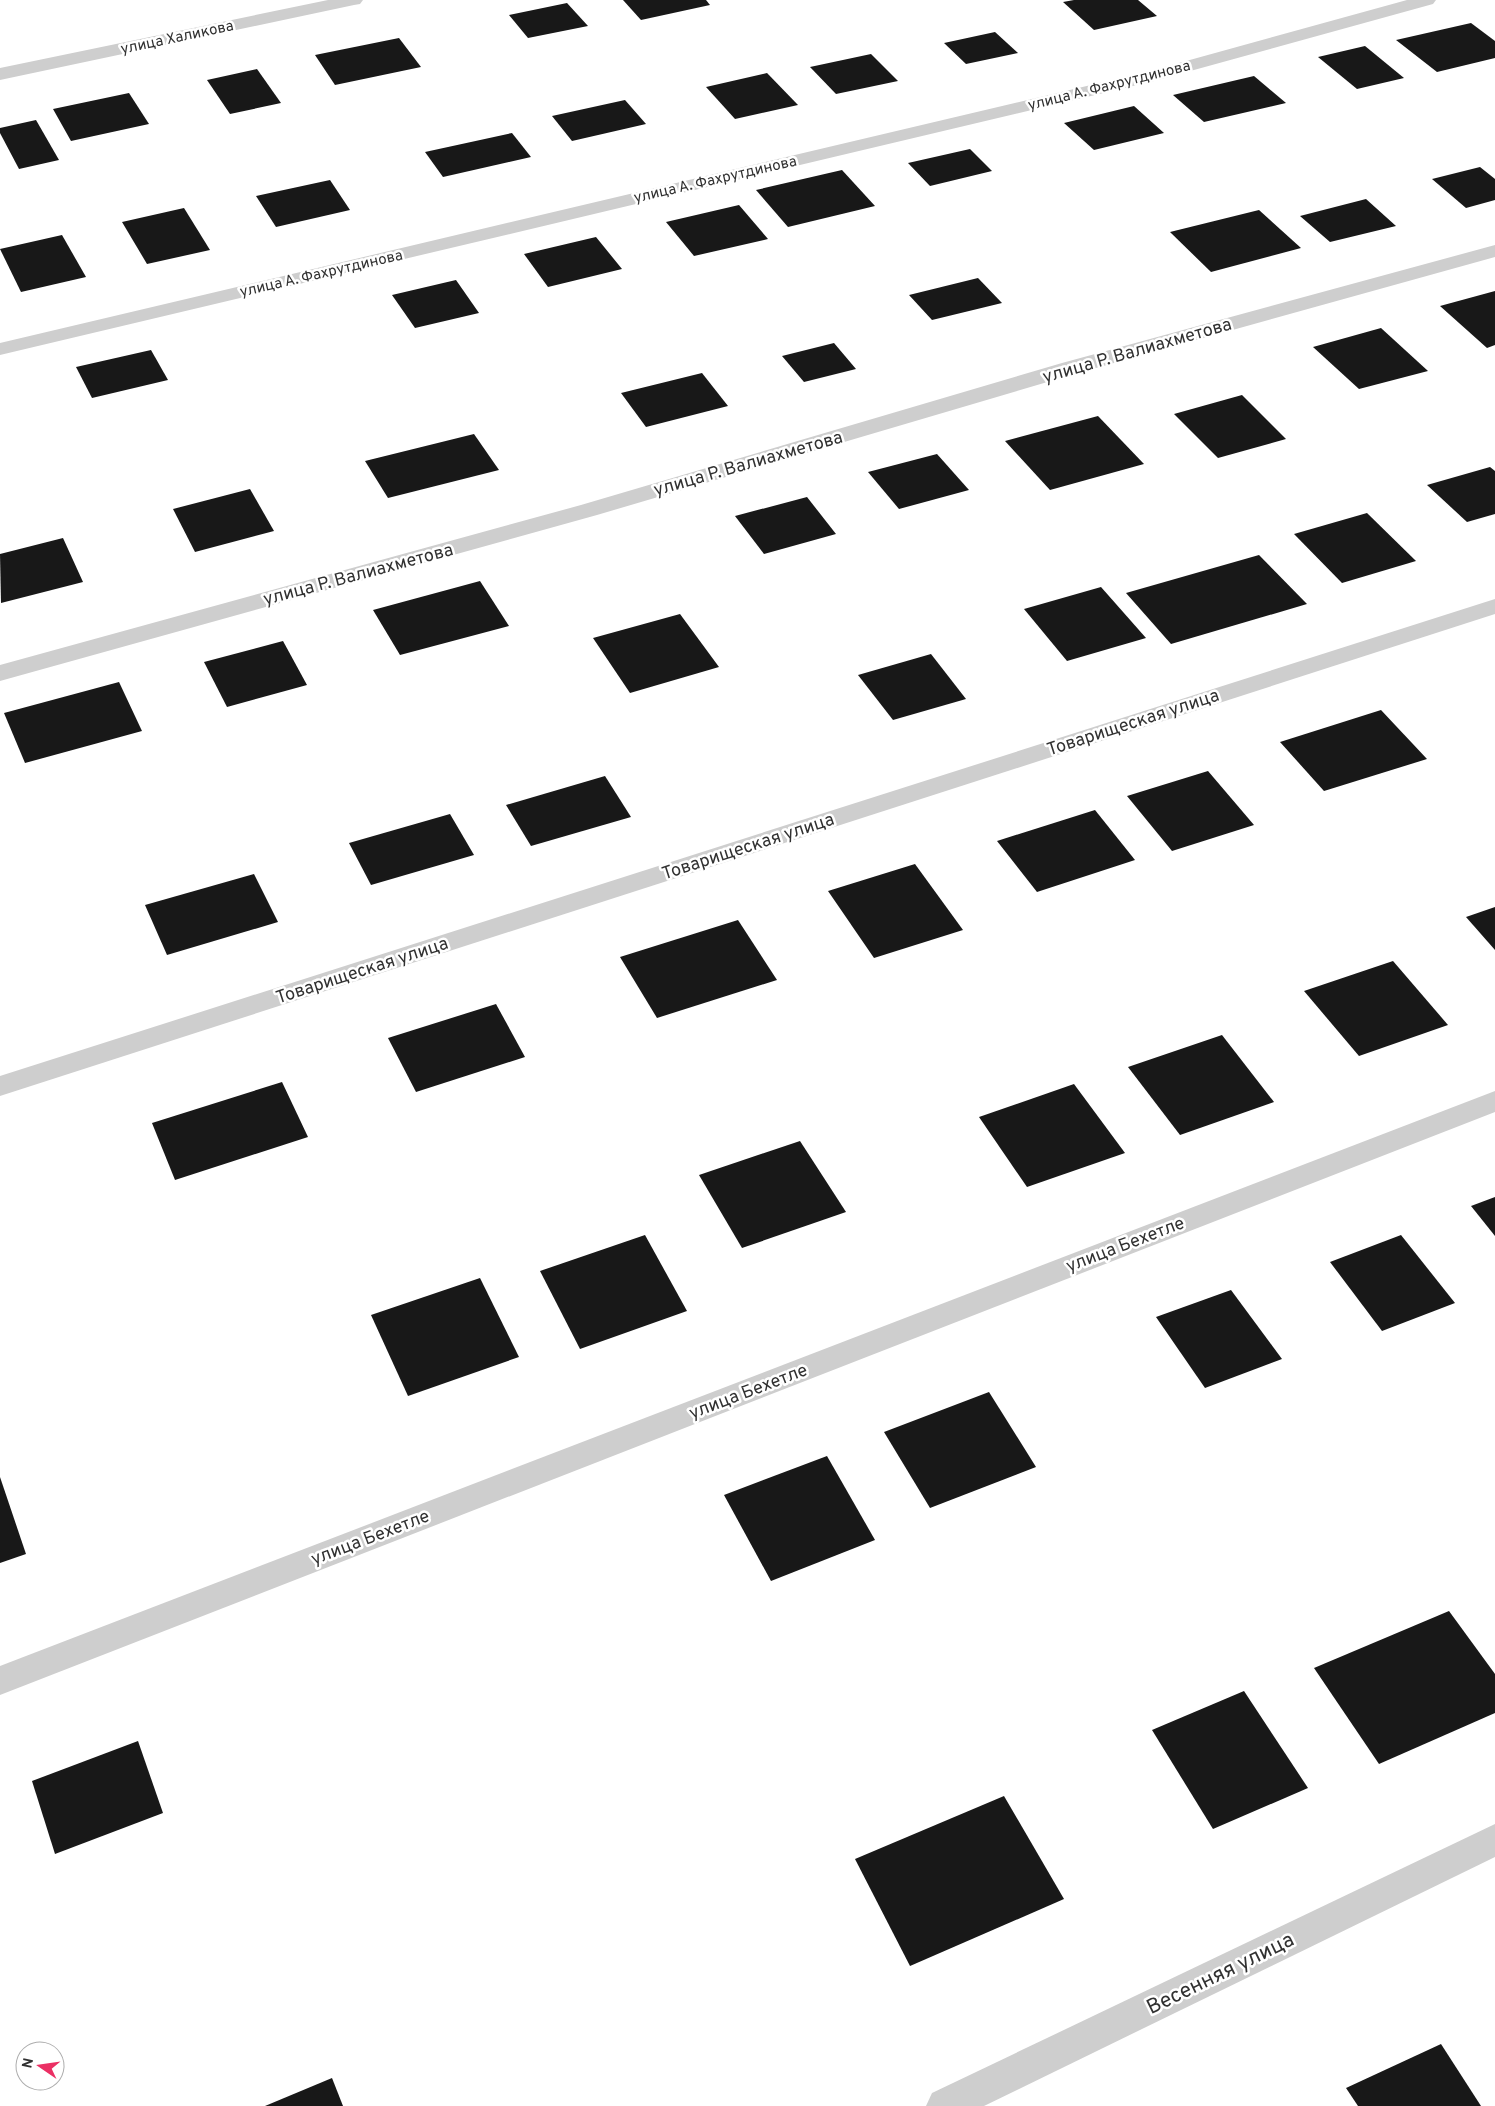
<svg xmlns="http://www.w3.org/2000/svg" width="1495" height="2106" viewBox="0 0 1495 2106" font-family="Overpass,sans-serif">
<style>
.building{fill:#181818}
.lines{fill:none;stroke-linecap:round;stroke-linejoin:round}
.minor{fill:#cecece;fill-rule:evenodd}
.labels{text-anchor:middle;stroke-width:5;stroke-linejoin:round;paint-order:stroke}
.far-street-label{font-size:15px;fill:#313131;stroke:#fff}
.street-label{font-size:18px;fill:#313131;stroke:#fff}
.near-street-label{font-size:21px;fill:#313131;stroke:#fff}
</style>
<rect width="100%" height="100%" fill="#fff"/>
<g class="building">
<path d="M623,0h83l4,5 -69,15z"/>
<path d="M1074,0h64l19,16 -63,14 -31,-28z"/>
<path d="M567,3l21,23 -60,12 -19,-23z"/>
<path d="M1471,23l24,18v17l-58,14 -41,-32z"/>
<path d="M995,32l23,21 -52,11 -22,-21z"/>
<path d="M399,38l22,29 -86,18 -20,-30z"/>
<path d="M1365,46l39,32 -47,11 -39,-32z"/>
<path d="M871,54l27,27 -62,13 -26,-27z"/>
<path d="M257,69l24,34 -51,11 -23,-34z"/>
<path d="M767,73l31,32 -63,14 -29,-32z"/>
<path d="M1254,76l32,27 -82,19 -31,-27z"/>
<path d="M129,93l20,31 -78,17 -18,-32z"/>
<path d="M625,100l21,24 -74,17 -20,-25z"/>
<path d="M1134,106l30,27 -70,17 -30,-27z"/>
<path d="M36,120l23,40 -40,9 -19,-36v-5z"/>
<path d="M512,133l19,24 -88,20 -18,-25z"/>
<path d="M970,149l22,22 -62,15 -22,-23z"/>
<path d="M1480,167l15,12v21l-29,8 -34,-29z"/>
<path d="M842,170l33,36 -87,21 -32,-37z"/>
<path d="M330,180l20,30 -74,17 -20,-31z"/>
<path d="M1366,199l30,27 -66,16 -30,-26z"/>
<path d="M739,205l29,34 -74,17 -28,-34z"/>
<path d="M184,208l26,42 -63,14 -25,-42z"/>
<path d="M1259,210l42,38 -90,24 -41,-40z"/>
<path d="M62,235l24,42 -65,15 -21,-43z"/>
<path d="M596,237l26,32 -74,18 -24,-33z"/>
<path d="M978,278l24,25 -70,17 -23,-25z"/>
<path d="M456,280l23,33 -64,15 -23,-33z"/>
<path d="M1495,291v54l-8,3 -47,-42z"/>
<path d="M1381,328l47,43 -69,18 -46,-42z"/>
<path d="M834,343l22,26 -52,13 -22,-26z"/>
<path d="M151,350l17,30 -76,18 -16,-31z"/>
<path d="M702,373l26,33 -82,21 -25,-34z"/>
<path d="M1242,395l44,44 -68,19 -44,-44z"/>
<path d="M1098,416l46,48 -94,26 -45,-49z"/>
<path d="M474,434l25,36 -111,28 -23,-37z"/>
<path d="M937,454l32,36 -70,19 -31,-37z"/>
<path d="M1490,467l5,4v43l-28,8 -40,-37z"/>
<path d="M250,489l24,42 -79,21 -22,-43z"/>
<path d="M807,497l29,37 -72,20 -29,-38z"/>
<path d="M1367,513l49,48 -74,22 -48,-49z"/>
<path d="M63,538l20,44 -82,21 -1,-49z"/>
<path d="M1259,555l48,49 -136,40 -45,-51z"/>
<path d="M480,581l29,45 -109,29 -27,-45z"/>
<path d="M1101,587l45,51 -79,23 -43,-52z"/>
<path d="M680,614l39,53 -89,26 -37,-55z"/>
<path d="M283,641l24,44 -80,22 -23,-45z"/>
<path d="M931,654l35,45 -73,21 -35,-45z"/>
<path d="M119,682l23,49 -117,32 -21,-50z"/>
<path d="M1381,710l46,49 -103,32 -44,-49z"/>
<path d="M1208,771l46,54 -82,26 -45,-55z"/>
<path d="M605,776l26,41 -100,29 -25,-41z"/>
<path d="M1095,810l40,50 -98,32 -40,-51z"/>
<path d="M450,814l24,41 -103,30 -22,-42z"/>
<path d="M915,864l48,66 -89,28 -46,-67z"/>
<path d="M254,874l24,48 -111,33 -22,-50z"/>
<path d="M1495,907v43l-29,-33z"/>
<path d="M738,920l39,60 -120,38 -37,-61z"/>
<path d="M1393,961l55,64 -89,31 -55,-65z"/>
<path d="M496,1004l29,53 -109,35 -28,-54z"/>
<path d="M1222,1035l52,67 -94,33 -52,-68z"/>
<path d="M282,1082l26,55 -133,43 -23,-57z"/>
<path d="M1074,1084l51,69 -98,34 -48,-70z"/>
<path d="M800,1141l46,71 -104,36 -43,-73z"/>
<path d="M1495,1197v39l-24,-30z"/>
<path d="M645,1235l42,76 -107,38 -40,-78z"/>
<path d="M1401,1235l54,68 -73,28 -52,-69z"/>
<path d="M480,1278l39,79 -111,39 -37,-81z"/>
<path d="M1231,1290l51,69 -77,29 -49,-71z"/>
<path d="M989,1392l47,75 -106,41 -46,-76z"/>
<path d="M827,1456l48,84 -104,41 -47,-86z"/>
<path d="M0,1477l26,77 -26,9z"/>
<path d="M1449,1611l46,63v39l-116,51 -65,-96z"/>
<path d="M1244,1691l64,97 -95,41 -61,-99z"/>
<path d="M138,1741l25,72 -108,41 -23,-73z"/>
<path d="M1004,1796l60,103 -154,67 -55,-107z"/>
<path d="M1441,2044l40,62h-123l-12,-18z"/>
<path d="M332,2078l11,28h-78z"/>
</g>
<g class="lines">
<g class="minor">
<path d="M328,0h35l-3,4 -6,1 -354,75v-12z"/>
<path d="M1407,0h29l-3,4 -279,77 -1154,274v-12l1150,-272z"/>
<path d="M1495,245v12l-417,116 -481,142 -597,166v-16l581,-160 481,-142z"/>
<path d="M1495,599v15l-1495,482v-20z"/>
<path d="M1495,1091v21l-1495,583v-29z"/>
<path d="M1495,1824v33l-511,249h-58l6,-13z"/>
</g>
</g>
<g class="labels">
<g class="far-street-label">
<text transform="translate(177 37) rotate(-12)" y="5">улица Халикова</text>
<text transform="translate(1109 85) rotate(-14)" y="5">улица А. Фахрутдинова</text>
<text transform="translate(715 179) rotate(-13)" y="5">улица А. Фахрутдинова</text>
<text transform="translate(321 273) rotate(-13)" y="5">улица А. Фахрутдинова</text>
</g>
<g class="street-label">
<text transform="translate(1137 350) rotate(-16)" y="6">улица Р. Валиахметова</text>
<text transform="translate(748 463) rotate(-16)" y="6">улица Р. Валиахметова</text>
<text transform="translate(358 574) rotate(-15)" y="6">улица Р. Валиахметова</text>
<text transform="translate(1133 722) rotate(-18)" y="6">Товарищеская улица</text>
<text transform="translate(748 846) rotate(-18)" y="6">Товарищеская улица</text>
<text transform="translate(362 970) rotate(-18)" y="6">Товарищеская улица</text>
<text transform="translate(1125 1244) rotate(-21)" y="6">улица Бехетле</text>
<text transform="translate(748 1391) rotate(-21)" y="6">улица Бехетле</text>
<text transform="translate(370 1537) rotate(-21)" y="6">улица Бехетле</text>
</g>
<g class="near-street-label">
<text transform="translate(1220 1973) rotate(-26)" y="7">Весенняя улица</text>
</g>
</g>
<g transform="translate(40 2066) rotate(283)"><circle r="24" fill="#ffffff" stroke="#adadad"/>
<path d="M0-4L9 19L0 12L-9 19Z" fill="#eb3064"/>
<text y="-8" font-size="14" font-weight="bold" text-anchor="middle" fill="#313131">N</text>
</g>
</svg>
